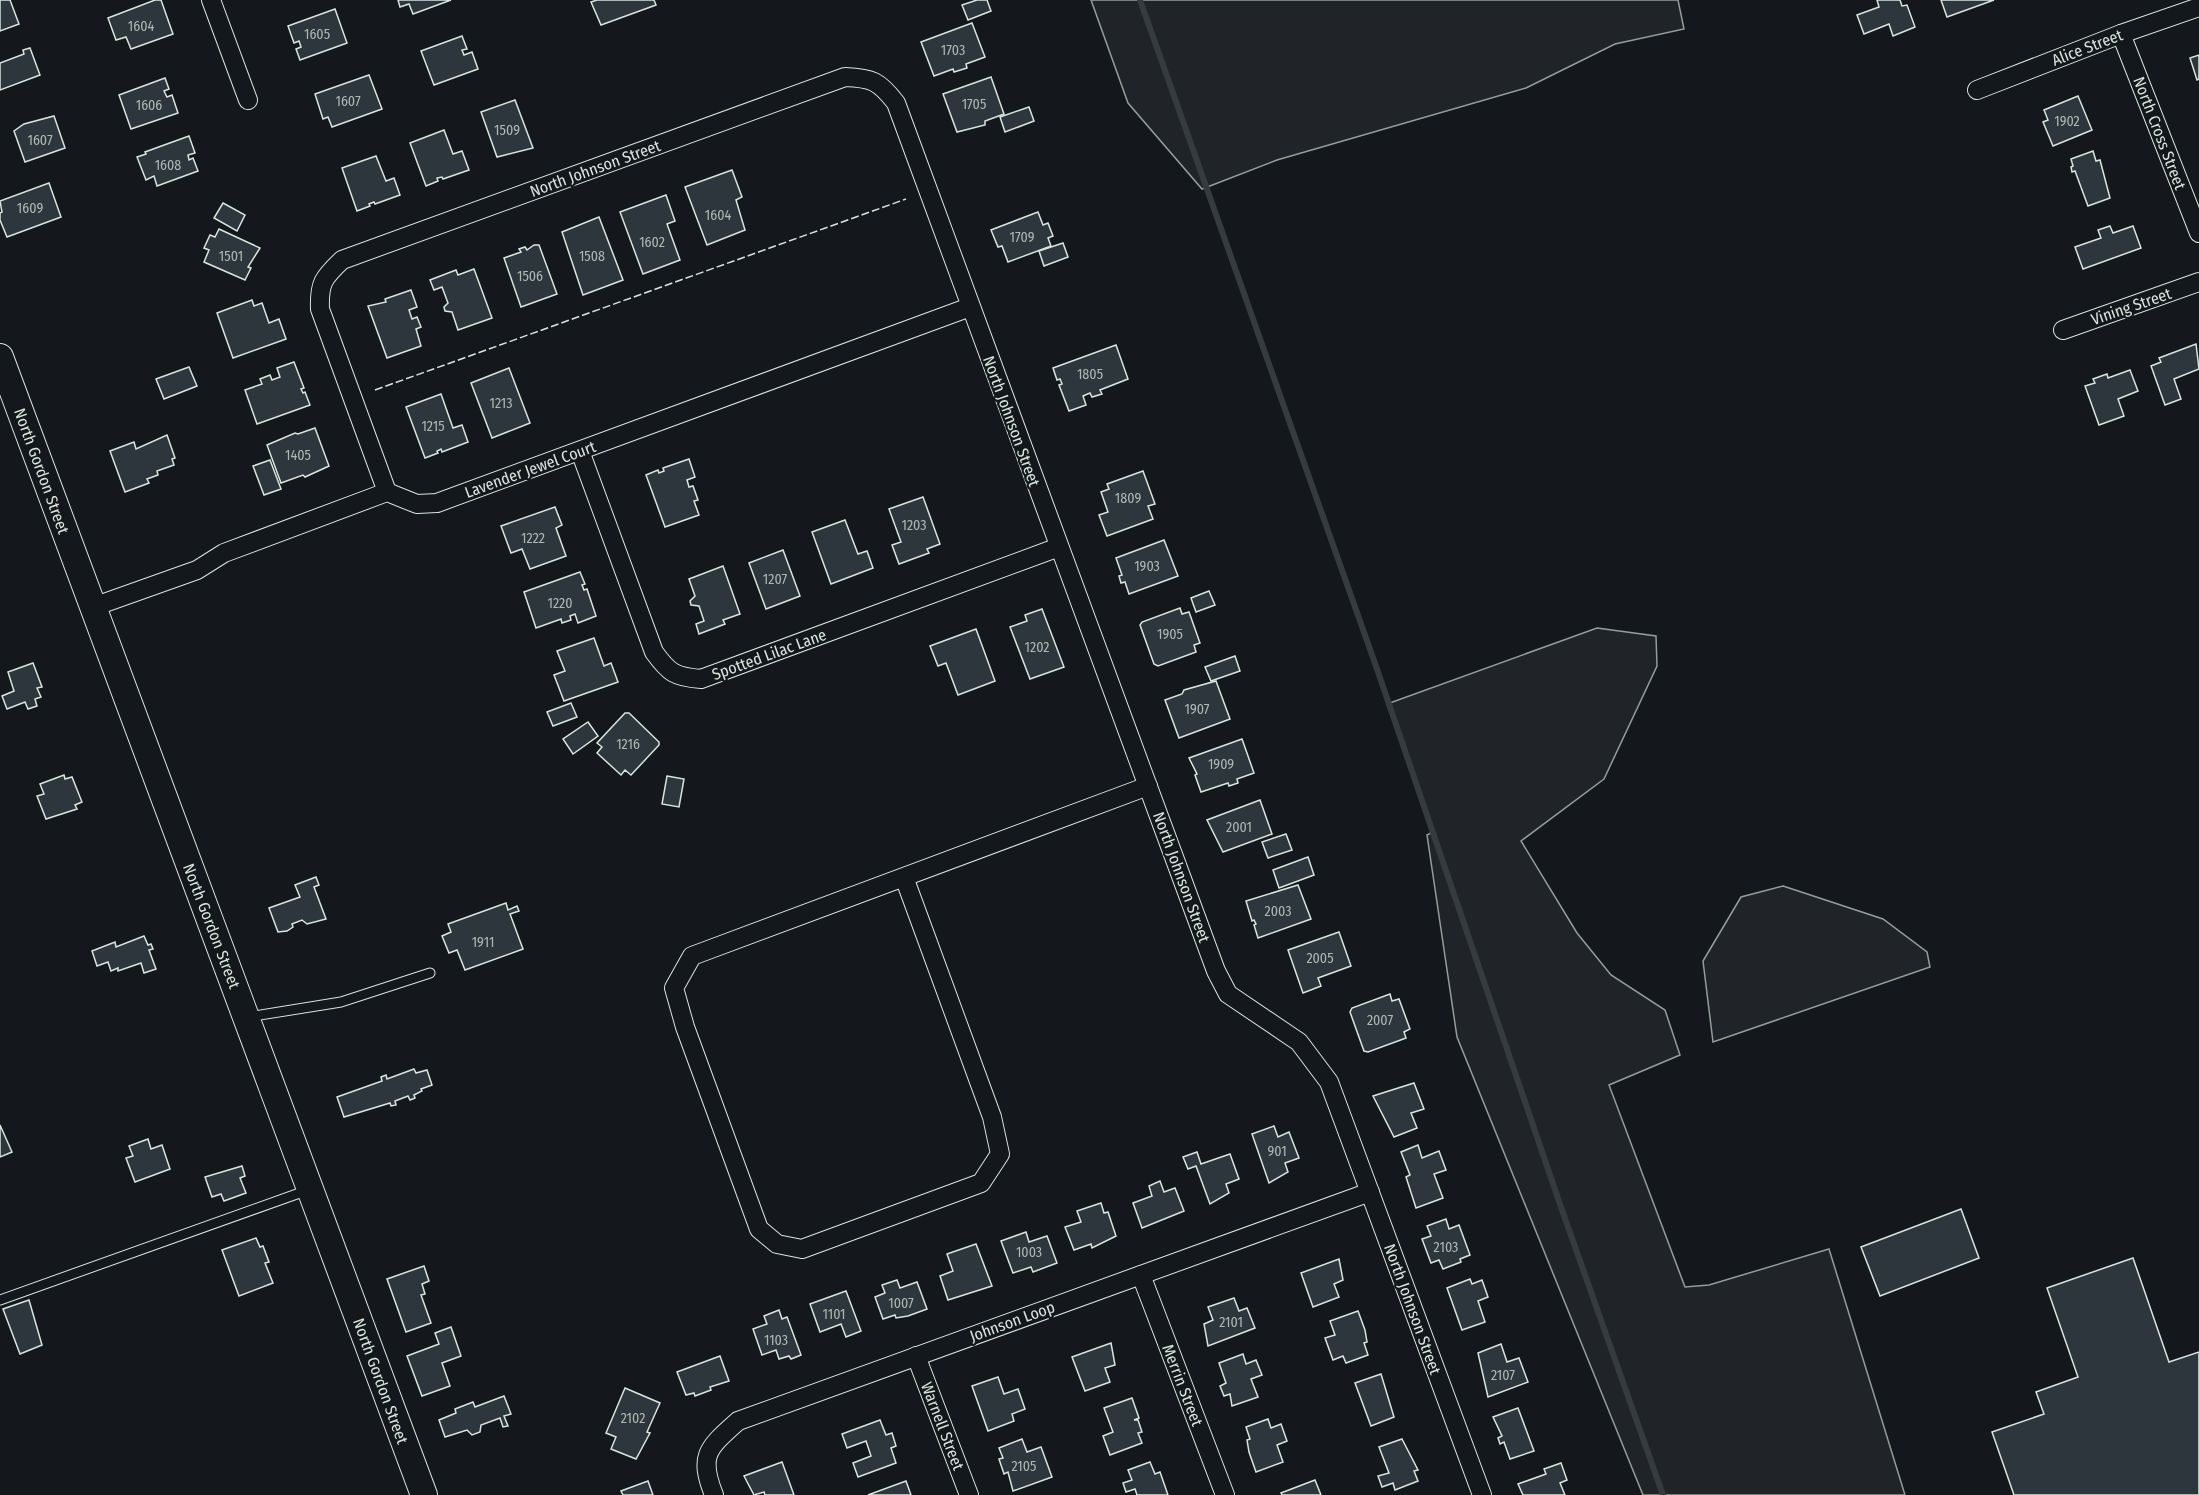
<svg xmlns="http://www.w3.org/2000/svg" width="2199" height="1495" viewBox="0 0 2199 1495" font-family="'Fira Sans Condensed',sans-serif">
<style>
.green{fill:#202428;stroke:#939e99;stroke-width:1.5}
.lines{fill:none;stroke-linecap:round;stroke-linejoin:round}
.stream{stroke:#363b3e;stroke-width:6}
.building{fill:#2c363c;stroke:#d8e6dc;stroke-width:1.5}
.lane-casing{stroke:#d8e6dc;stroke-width:11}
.street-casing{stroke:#d8e6dc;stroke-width:20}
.secondary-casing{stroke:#d8e6dc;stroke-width:28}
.lane{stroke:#14181c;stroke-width:9}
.street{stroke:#14181c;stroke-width:18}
.secondary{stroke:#14181c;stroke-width:26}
.fence{stroke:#d8e6dc;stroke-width:1.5;stroke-dasharray:8 3;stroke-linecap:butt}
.labels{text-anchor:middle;stroke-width:4.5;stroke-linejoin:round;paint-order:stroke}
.number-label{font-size:14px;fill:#adbab4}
.street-label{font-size:16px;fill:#d8e6dc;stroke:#14181c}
</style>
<rect width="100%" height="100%" fill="#14181c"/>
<g class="green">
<path d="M1091,0h587l6,29 -69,15 -89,44 -249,72 -75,29 -74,-86z"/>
<path d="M1597,628l59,8 1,30 -53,113 -83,62 56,92 34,42 54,35 15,45 -71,30 76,202 24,-2 120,-36 76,246h-262l-186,-458 -30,-202 6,-3 -46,-128z"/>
<path d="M1783,886l100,33 44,33 3,15 -217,75 -10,-81 38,-64z"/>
</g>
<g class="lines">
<path class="stream" d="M1140,0l237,669 185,541 101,285"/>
</g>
<g class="building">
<path d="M0,0h10l9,24 -19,7z"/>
<path d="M155,0h6l12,34 -42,15 -5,-12 -10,3 -8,-22z"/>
<path d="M398,0h53l-38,14 -4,-10 -9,3z"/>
<path d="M597,0h57l2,5 -55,20 -10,-23z"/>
<path d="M977,0h10l4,11 -23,9 -6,-15z"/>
<path d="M1877,0h23l2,6 5,-1 8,22 -22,9 -4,-12 -25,10 -7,-19 22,-8z"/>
<path d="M1941,0h53l-47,17z"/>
<path d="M335,9l12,34 -47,17 -4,-11 5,-2 -2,-6 -5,2 -6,-17z"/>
<path d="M972,23l13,34 -19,7 1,4 -13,4 -1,-3 -19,7 -13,-34z"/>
<path d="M462,36l5,13 -5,1 2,5 8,-3 6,17 -44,16 -13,-34z"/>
<path d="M30,48l10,27 -40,15v-27l24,-9 -1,-4z"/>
<path d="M2199,55v24l-2,1 -7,-22z"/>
<path d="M369,75l13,34 -50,18 -4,-10 -5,2 -8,-25z"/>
<path d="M991,77l13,37 -19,7v4l-28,7 -14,-38z"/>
<path d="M165,78l4,11 -5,2 3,6 5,-2 6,18 -47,16 -12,-34z"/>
<path d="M2078,96l14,34 -39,16 -10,-24 5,-2 -4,-10z"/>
<path d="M515,100l18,48 -36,9 -16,-45z"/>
<path d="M1029,107l5,14 -29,11 -5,-15z"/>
<path d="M54,116l11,32 -40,14 -11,-31 10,-7z"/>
<path d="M444,130l9,24 9,-3 7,19 -26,9 -1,-2 -5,1 1,3 -12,5 -16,-43z"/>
<path d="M189,136l6,17 -7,2 1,5 4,-2 5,13 -41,15 -3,-10 -8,4 -9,-23 9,-3 -1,-2z"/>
<path d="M2093,151l3,10 4,-1 10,38 -22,8 -13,-35 -3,1 -1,-5 2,-1 -2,-7z"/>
<path d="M376,156l10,25 8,-3 6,17 -25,9 -1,-2 -5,2 1,2 -13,5 -15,-43z"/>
<path d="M732,170l10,27 -6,3 9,30 -38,15 -22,-58z"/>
<path d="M49,183l12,34 -54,20 -7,-17v-7l2,-1 -2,-11z"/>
<path d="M666,195l9,26 -8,3 13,36 -37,14 -23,-62z"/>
<path d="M223,203l22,12 -8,16 -23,-13z"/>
<path d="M1038,212l5,13 5,-2 5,13 -5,2 3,8 -43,16 -6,-16 -4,1 -7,-17z"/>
<path d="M599,217l24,63 -40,15 -21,-63z"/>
<path d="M2110,226l3,7 20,-7 8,22 -58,21 -8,-22 26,-9 -3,-8z"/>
<path d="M219,229l41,19 -12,19 3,1 -6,12 -41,-18 5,-12 -5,-2 6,-13 5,2z"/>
<path d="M1063,243l5,14 -24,9 -5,-15z"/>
<path d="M534,245h5l18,49 -36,13 -17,-49 17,-6 -2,-3 6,-2 2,3z"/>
<path d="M474,269l18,49 -34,12 -6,-18 -7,-1 -1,-4 4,-4 -6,-16 -8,3 -4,-10 26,-10 2,5z"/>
<path d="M411,290l6,17 -8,3 3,9 5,-2 4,10 -5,2 5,17 -34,12 -19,-52 18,-4 -1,-3z"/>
<path d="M252,300l2,6 8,-3 7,20 10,-4 7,20 -53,19 -16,-45z"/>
<path d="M2196,344l3,25 -25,10 7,20 -16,6 -14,-39 10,-4 -2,-4z"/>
<path d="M1116,345l12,34 -28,11 2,4 -10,3 -2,-4 -7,3 3,9 -17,6 -10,-26 3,-1 -2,-5 -3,1 -4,-12z"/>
<path d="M294,362l10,26 -3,1 2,4 2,-1 5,13 -53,19 -12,-34 17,-6 -2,-5 10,-4 2,5 8,-3 -3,-9z"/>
<path d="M189,367l8,19 -33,13 -8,-20z"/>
<path d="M509,368l21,55 -38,15 -21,-55z"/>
<path d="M2130,370l8,21 -20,8 6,17 -25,9 -14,-39 10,-3 -2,-4 14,-5 1,4z"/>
<path d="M441,394l12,34 9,-3 6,17 -26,10 -1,-3 -4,2 1,2 -13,5 -19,-51z"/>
<path d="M315,428l14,38 -24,11 -2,-2 -22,8 -14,-38 28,-12 3,1z"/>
<path d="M167,435l8,23 -3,1 2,6 -17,6 1,4 -11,4 2,4 -24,9 -15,-41 24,-9 2,7z"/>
<path d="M689,459l6,18 -8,3 2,7 4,-1 5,14 -4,1 5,14 -34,12 -19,-52 12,-5 1,3 5,-2 -1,-3z"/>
<path d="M270,460l11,29 -17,6 -11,-29z"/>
<path d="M1143,471l12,33 -7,2 5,13 -46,17 -8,-21 9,-3 -7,-20 8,-3 -2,-5z"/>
<path d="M923,497l17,47 -13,5 2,4 -30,11 -7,-19 9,-3 -12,-33z"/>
<path d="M555,507l7,18 -6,3 10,28 -36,13 -8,-20 -11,4 -10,-27z"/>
<path d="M845,520l13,34 9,-3 6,17 -42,16 -19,-52z"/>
<path d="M1164,540l14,36 -49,18 -4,-12 -4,1 -2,-7 3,-1 -6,-17z"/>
<path d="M783,550l17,46 -34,13 -17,-46z"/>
<path d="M723,566l17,48 -17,6 2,4 -26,10 -3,-10 8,-3 -5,-15 -8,-1 -1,-4 5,-5 -6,-17z"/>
<path d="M580,572l5,12 -3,1 2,5 3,-1 9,27 -18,7 -3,-9 -5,2 1,4 -9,3 -1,-4 -25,9 -12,-36z"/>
<path d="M1209,591l6,14 -19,7 -5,-14z"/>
<path d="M1180,608l2,6 7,-2 11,31 -6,2 2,7 -38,14 -4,-2 -14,-39 2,-3z"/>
<path d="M1042,609l22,58 -34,12 -20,-52 17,-6 -2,-6z"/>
<path d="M976,629l19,52 -37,14 -12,-32 -8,3 -8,-20z"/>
<path d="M594,638l10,28 7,-3 7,19 -54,19 -10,-26 11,-4 -8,-20z"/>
<path d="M1235,656l5,15 -29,10 -6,-14z"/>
<path d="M33,663l9,24 -5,1 4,9 -6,2 2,7 -9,3 -3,-7 -18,7 -5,-13 12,-5 -6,-19z"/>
<path d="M1216,681l14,38 -51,19 -14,-38 17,-6 2,-4z"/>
<path d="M571,703l6,14 -24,9 -6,-14z"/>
<path d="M625,713h4l30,29v3l-28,30 -6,-5 -4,5 -24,-22 5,-6 -5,-4z"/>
<path d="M588,722l10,14 -25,18 -10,-15z"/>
<path d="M1242,739l12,34 -17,6 1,4 -9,3 -1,-3 -27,9 -6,-17 2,-1 -8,-16z"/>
<path d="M64,775l1,4 7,-2 10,25 -7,3 2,4 -31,10 -9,-23 7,-2 -4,-10z"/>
<path d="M667,776l17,3 -5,28 -17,-3z"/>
<path d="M1260,800l12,34 -49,18 -16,-32z"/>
<path d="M1286,834l6,16 -24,8 -6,-16z"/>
<path d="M1308,857l6,18 -35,13 -6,-18z"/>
<path d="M316,877l3,8 -5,2 12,32 -19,5 -5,-4 -10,4 1,3 -6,4 -9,1 -9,-24 31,-11 -5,-12z"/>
<path d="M1298,885l13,34 -53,19 -4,-13 2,-1 -2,-4 -2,1 -6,-20z"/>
<path d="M506,903l2,7 9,-4 2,5 -9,3 13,35 -58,21 -8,-20 -8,3 -7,-17 9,-4 -3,-8z"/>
<path d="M1339,932l12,34 -33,12 3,8 -18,7 -15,-43z"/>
<path d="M144,936l4,9 3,-1 2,5 -4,1 7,19 -12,4 -3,-10 -23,8v-3l-7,3 -3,-9 -11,4 -5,-15 23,-9 1,5z"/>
<path d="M1390,994l2,7 7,-2 11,30 -6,3 2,6 -38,14 -4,-1 -14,-39 2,-4z"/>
<path d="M414,1069l2,4 11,-3 5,15 -11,4 1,2 -8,4 1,3 -5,2 -2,-4 -13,5 1,4 -5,1 -1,-3 -46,14 -7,-20 45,-16 -1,-4 5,-2 1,4z"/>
<path d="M1414,1083l10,26 -13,4 6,15 -23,9 -21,-41z"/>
<path d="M0,1125l12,27 -12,5z"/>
<path d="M1274,1126l4,11 11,-5 10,26 -14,5 3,9 -19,11 -17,-49z"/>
<path d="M148,1139l3,10 11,-4 8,24 -35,13 -9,-24 7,-2 -4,-10z"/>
<path d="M1418,1145l4,13 17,-7 7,19 -12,4 9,24 -27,10 -10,-31 4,-2 -9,-23z"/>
<path d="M1197,1152l4,12 29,-10 9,25 -13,5 3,9 -19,11 -14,-38 -8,3 -5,-12z"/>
<path d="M242,1166l3,10 -5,2 6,15 -22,8 -3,-7 -9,3 -7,-20z"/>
<path d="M1160,1181l4,11 11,-4 9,23 -42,17 -9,-25 19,-7 -3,-10z"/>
<path d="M1101,1203l3,10 4,-1 8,24 -24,12 -1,-4 -17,6 -9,-23 16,-5 -4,-11z"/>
<path d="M1961,1209l18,49 -99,38 -19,-49z"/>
<path d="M1446,1219l3,10 10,-4 11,30 -10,4 1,3 -18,7 -4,-9 -8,3 -9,-24 9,-3 -4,-10z"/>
<path d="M1026,1232l3,10 18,-6 10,27 -24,9 -2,-5 -18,6 -12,-32z"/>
<path d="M256,1238l4,9 3,-1 6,16 -4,1 8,20 -34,13 -17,-46z"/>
<path d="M976,1244l16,42 -44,14 -8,-24 13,-5 -6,-17z"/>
<path d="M2133,1258l36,104 30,-10v143h-185l-22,-63 52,-18 -8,-22 42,-15 -31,-89z"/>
<path d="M1339,1259l4,21 -9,4 5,13 -26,10 -12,-34z"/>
<path d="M424,1266l5,15 -7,3 3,10 -4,1 10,28 -25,9 -19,-53z"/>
<path d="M1470,1279l2,5 10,-4 6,17 -10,4 7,21 -23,8 -15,-42z"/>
<path d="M897,1280l3,8 17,-6 10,27 -19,7 -12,2 -1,-3 -12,4 -8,-22 10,-4 -3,-8z"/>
<path d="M846,1291l15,40 -15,6 -5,-13 -21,8 -10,-28z"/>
<path d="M1234,1298l5,13 8,-3 8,20 -47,18 -4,-22 9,-4 -5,-13z"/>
<path d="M29,1300l13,45 -22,9 -17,-45z"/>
<path d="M779,1310l3,9 5,-2 14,38 -10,4 -2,-3 -10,3 -3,-9 -14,5 -9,-26 14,-5 -3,-8z"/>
<path d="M1358,1311l7,19 2,12 -3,1 4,12 -22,8 -3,-7 -10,4 -8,-22 10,-3 -5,-14z"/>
<path d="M451,1327l10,29 -19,7 8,23 -28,10 -15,-40 32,-12 -4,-11z"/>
<path d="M1111,1343l4,22 -10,3 5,14 -25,9 -13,-34z"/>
<path d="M1501,1344l6,18 12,-4 9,24 -40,15 -10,-44z"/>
<path d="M1243,1354l3,10 10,-4 6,15 -11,4 7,18 -26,9 -2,-12 -6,2 -4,-10 6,-3 -7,-20z"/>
<path d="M720,1356l9,25 -19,6 1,3 -16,6 -1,-3 -8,2 -9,-23z"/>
<path d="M1381,1374l13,43 -23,9 -16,-43z"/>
<path d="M998,1377l6,17 14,-5 7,20 -13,5 2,7 -26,10 -16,-45z"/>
<path d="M625,1388l35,15 -13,29 3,1 -14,26 -25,-10 5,-12 -10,-4z"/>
<path d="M504,1396l7,18 -7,2 4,10 -5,1 -3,-9 -19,7 -1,7 -8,3 -5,-5 -22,7 -6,-17 17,-7 -1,-4 18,-7 2,5z"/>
<path d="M1132,1398l7,20 -5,2h4l4,12 -4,1 4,10 -32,12 -7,-19 10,-4 -9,-24z"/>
<path d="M1518,1408l16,43 -24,8 -6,-17 -4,2 -2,-6 4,-2 -9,-19z"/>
<path d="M1268,1419l3,9 10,-4 6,17 -10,4 6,17 -27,10 -7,-20 -2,-12 3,-1 -4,-12z"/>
<path d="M880,1420l6,15 6,-2 4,13 -5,2 5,15 -38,14 -5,-14 18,-7 -5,-15 -19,7 -5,-14z"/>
<path d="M1022,1439l5,13 14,-5 11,30 -39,14 -5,-19 -4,2 -5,-15 4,-1 -4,-10z"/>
<path d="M1402,1439l16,31 -4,1 4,10 -23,9 -2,-7 -11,4 -4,-11 11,-3 -10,-26z"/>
<path d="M782,1462l12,33h-29l-1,-3 -10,3 -10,-19z"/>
<path d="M1150,1462l5,12 5,-2 8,23h-31l-2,-6 -9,3 -3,-9 9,-3 -4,-10z"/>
<path d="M1561,1463l6,17 -7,3 5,12h-42l-5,-11 28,-10 -2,-5z"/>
<path d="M1315,1480l6,15h-39l-1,-2z"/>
<path d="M648,1481l5,14h-30l-2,-4z"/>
<path d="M906,1481l5,14h-43z"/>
</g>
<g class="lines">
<defs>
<g id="lane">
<path d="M248,1017l93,-15 89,-29"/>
<path d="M0,1300l308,-110"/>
</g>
<g id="street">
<path d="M211,0l37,100"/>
<path d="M2121,34l78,199"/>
<path d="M1977,90l144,-56 78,-27"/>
<path d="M2063,330l136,-48"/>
<path d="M580,451l74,201c15,21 21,25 47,27l358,-132"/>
<path d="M387,492l-67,-183c-1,-26 3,-31 22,-49l503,-183c27,1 34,4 51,26l320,868 12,23 71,48 30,40 153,413"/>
<path d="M93,607l104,-37 27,-17 163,-61 30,12 20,-1 533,-196"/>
<path d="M904,877l88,240 8,37 -19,29 -179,66 -25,-5 -18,-15 -74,-202 -11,-39 18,-32 456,-170"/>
<path d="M1141,1275l84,220"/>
<path d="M916,1356l53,139"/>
<path d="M714,1495c-16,-40 -6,-47 24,-74l632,-229"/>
</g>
<path id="secondary" d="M0,357l424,1138"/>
</defs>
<use href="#lane" class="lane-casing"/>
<use href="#street" class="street-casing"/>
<use href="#secondary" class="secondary-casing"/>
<use href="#lane" class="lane"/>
<use href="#street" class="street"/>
<use href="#secondary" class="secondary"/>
<path class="fence" d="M375,390l531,-191"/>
</g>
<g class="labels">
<g class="number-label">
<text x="141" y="31">1604</text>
<text x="317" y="39">1605</text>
<text x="953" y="55">1703</text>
<text x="348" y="106">1607</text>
<text x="974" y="109">1705</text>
<text x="149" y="110">1606</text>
<text x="2067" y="126">1902</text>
<text x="507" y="135">1509</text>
<text x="40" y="145">1607</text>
<text x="168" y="170">1608</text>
<text x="30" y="213">1609</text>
<text x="718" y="220">1604</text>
<text x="1022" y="242">1709</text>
<text x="652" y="247">1602</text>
<text x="231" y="261">1501</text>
<text x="592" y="261">1508</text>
<text x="530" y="281">1506</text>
<text x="1090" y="379">1805</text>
<text x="501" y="408">1213</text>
<text x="433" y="431">1215</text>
<text x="298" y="460">1405</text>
<text x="1128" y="503">1809</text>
<text x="914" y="530">1203</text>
<text x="533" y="543">1222</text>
<text x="1147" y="571">1903</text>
<text x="775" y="584">1207</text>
<text x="560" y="608">1220</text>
<text x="1170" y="639">1905</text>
<text x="1037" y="652">1202</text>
<text x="1197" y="714">1907</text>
<text x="628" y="749">1216</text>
<text x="1221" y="769">1909</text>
<text x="1239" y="832">2001</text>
<text x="1278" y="916">2003</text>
<text x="483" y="947">1911</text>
<text x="1320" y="963">2005</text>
<text x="1380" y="1025">2007</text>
<text x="1277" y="1156">901</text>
<text x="1446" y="1252">2103</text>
<text x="1029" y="1257">1003</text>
<text x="901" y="1308">1007</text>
<text x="834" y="1319">1101</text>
<text x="1231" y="1327">2101</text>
<text x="776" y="1345">1103</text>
<text x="1503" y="1380">2107</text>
<text x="633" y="1423">2102</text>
<text x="1024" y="1471">2105</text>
</g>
<g class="street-label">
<text transform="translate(2087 47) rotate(-21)" y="6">Alice Street</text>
<text transform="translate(2160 133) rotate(69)" y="6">North Cross Street</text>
<text transform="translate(595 168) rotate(-20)" y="6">North Johnson Street</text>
<text transform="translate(2131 306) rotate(-19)" y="6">Vining Street</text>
<text transform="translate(1012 421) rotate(70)" y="6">North Johnson Street</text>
<text transform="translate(530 469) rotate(-20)" y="6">Lavender Jewel Court</text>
<text transform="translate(42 471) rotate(70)" y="6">North Gordon Street</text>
<text transform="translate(769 654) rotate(-20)" y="6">Spotted Lilac Lane</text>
<text transform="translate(1182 877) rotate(70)" y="6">North Johnson Street</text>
<text transform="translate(212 926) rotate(69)" y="6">North Gordon Street</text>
<text transform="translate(1413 1309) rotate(70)" y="6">North Johnson Street</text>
<text transform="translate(1012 1321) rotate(-20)" y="6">Johnson Loop</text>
<text transform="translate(381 1381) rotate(70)" y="6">North Gordon Street</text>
<text transform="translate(1183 1385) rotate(69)" y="6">Merrin Street</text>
<text transform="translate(943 1426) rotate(69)" y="6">Warnell Street</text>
</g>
</g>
</svg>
